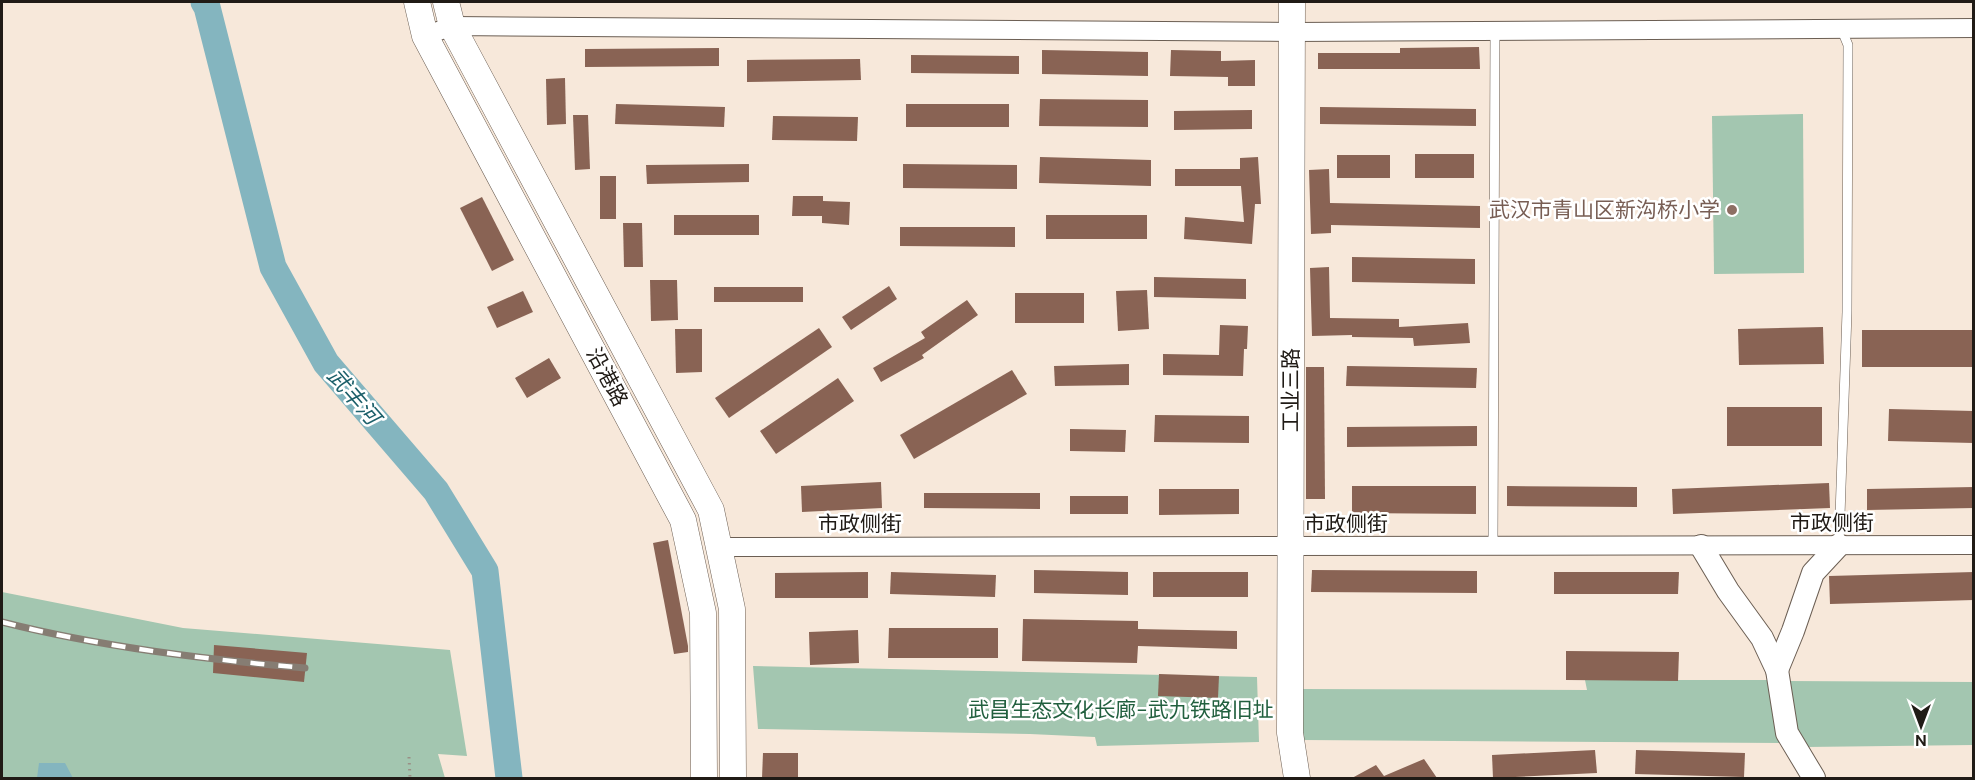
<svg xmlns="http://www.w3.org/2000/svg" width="1975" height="780" viewBox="0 0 1975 780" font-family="'DM Sans','Noto Sans SC',sans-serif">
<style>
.green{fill:#a3c6b0}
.water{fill:#84b5bf}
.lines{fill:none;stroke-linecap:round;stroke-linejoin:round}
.river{stroke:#84b5bf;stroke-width:27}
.building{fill:#896354}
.service-casing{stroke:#6b5e53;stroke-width:10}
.minor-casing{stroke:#6b5e53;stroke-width:20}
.tertiary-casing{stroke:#6b5e53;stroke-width:24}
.secondary-casing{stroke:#6b5e53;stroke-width:27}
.path{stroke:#9a8f85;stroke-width:3;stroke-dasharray:1.5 4.5;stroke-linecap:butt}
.service{stroke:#fff;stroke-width:9}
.minor{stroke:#fff;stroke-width:18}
.tertiary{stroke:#fff;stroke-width:22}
.secondary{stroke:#fff;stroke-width:26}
.rail-casing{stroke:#867d73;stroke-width:7}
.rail{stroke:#fff;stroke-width:4.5;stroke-dasharray:14;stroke-linecap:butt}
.education-dot{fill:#8d6e63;stroke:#fff;stroke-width:2}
.labels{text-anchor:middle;stroke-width:5;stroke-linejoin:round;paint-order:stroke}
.education-label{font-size:21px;fill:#785e54;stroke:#fff;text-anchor:end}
.street-label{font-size:21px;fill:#201b16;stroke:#fff}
.park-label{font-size:21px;fill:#22603f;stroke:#fff}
.water-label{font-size:22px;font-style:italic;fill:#1c5f6a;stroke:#fff}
</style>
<rect width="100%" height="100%" fill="#f7e8da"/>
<g class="green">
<path d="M1803,114l1,159 -90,1 -2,-158z"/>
<path d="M2,592l181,36 267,22 17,106 -29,-2 7,24h-443z"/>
<path d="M753,666l504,11 2,65 -162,4 -2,-9 -65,-3 -272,-5z"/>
<path d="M1585,680h188l8,63 -478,-3 -2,-51 286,1z"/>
<path d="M1786,681l187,1v63l-167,2 -12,-18z"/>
</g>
<path class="water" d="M39,763h26l8,15h-36z"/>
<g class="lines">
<path class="river" d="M204,2l3,5 66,260 53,96 110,128 49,80 24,207"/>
</g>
<g class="building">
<path d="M1479,47l1,22h-162v-16h82v-5z"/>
<path d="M719,48v18l-134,1v-18z"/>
<path d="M1042,50l106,2v24l-106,-2z"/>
<path d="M1171,50l50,1v10l34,-1v26h-27v-9l-58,-1z"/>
<path d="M911,55l108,1v18l-108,-1z"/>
<path d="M860,59l1,21 -114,2v-22z"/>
<path d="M565,78l1,46 -19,1 -1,-46z"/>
<path d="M1040,99l108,1v27l-109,-1z"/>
<path d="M616,104l109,3 -1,20 -109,-3z"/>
<rect x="906" y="104" width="103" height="23"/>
<path d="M1320,107l156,2v17l-156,-2z"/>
<path d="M1252,110v19l-78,1v-19z"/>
<path d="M573,115h15l2,54 -15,1z"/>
<path d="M773,116l85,1 -1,24 -85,-1z"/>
<rect x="1415" y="154" width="59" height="24"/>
<rect x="1337" y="155" width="53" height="23"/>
<path d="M1040,157l111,3v26l-112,-3z"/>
<path d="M1258,157l3,47h-6l-3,40 -68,-5 1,-22 59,5 -3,-36h-66v-17h65v-11z"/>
<path d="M749,164v18l-102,2 -1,-19z"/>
<path d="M903,164l114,1v24l-114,-1z"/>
<path d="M1329,169l1,34 150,3v22l-149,-3v8l-20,1 -2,-64z"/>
<rect x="600" y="176" width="16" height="43"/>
<path d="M793,196h30v5l27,1 -1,23 -27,-2v-7h-30z"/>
<path d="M482,197l32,63 -22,11 -32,-63z"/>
<rect x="674" y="215" width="85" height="20"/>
<rect x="1046" y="215" width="101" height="24"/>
<path d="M623,223h19l1,44h-19z"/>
<path d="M900,227h115v20l-115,-1z"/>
<path d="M1352,257l123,2v25l-123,-2z"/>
<path d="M1329,267l1,51 69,1v8l69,-4 2,20 -56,3 -1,-8 -61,-1v-2l-40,1 -2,-68z"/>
<path d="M1154,277l92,2v20l-92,-2z"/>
<path d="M650,280h27l1,40 -27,1z"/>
<path d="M889,286l8,13 -46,31 -9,-13z"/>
<rect x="714" y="287" width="89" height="15"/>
<path d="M1147,290l2,39 -31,2 -2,-40z"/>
<path d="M523,291l10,21 -36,16 -10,-21z"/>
<rect x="1015" y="293" width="69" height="30"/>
<path d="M967,300l11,15 -56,40 2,3 -43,24 -8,-14 52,-30 -4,-6z"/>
<path d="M1220,325l28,1 -1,23h-3l-1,27 -80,-1v-21l56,1z"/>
<path d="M1823,327l1,37 -85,1 -1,-36z"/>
<path d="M819,328l13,19 -103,71 -14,-20z"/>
<path d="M675,329h27v43l-26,1z"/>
<rect x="1862" y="330" width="112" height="37"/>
<path d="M549,358l12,20 -34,20 -12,-20z"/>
<path d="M1129,364v21l-74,1 -1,-20z"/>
<path d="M1347,366l130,2 -1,20 -130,-2z"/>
<path d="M1306,367h18l1,132h-19z"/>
<path d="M1012,370l15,24 -113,65 -14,-24z"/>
<path d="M838,378l16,23 -78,53 -16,-23z"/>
<rect x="1727" y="407" width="95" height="39"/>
<path d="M1889,409l85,2v32l-86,-2z"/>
<path d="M1155,415l94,1v27l-95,-1z"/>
<path d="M1477,426v20l-130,1v-20z"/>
<path d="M1070,429l56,1 -1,22 -55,-1z"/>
<path d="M881,482l1,26 -80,4 -1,-26z"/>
<path d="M1829,483l1,25 -157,6 -1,-25z"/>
<path d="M1352,486h124v28l-124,-1z"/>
<path d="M1507,486l130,1v20l-130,-1z"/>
<path d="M1974,487v21l-107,2v-21z"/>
<path d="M1159,489h80v25l-80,1z"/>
<path d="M924,493h116v16l-116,-1z"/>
<rect x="1070" y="496" width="58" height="18"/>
<path d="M668,540l20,106v6l-14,2 -21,-111z"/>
<path d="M1034,570l94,2v23l-94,-2z"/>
<path d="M1312,570l165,1v22l-166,-1z"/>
<path d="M868,572v26h-93v-25z"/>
<path d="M891,572l105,3 -1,22 -105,-3z"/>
<rect x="1153" y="572" width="95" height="25"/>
<path d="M1554,572h125l-1,22h-124z"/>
<path d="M1974,572v28l-144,4 -1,-28z"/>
<path d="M1023,619l115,2v8l99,2v18l-99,-3 -1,17 -115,-2z"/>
<path d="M889,628h109v30h-110z"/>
<path d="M858,630l1,33 -49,2 -1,-33z"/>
<path d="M214,645l93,8 -3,29 -91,-9z"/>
<path d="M1566,651l113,1 -1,29 -112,-1z"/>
<path d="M1159,674l60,2 -1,22 -60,-2z"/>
<path d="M1595,750l2,23 -104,5 -1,-23z"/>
<path d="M1636,750l109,3 -1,24 -109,-3z"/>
<path d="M763,753h35v25h-36z"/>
<path d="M1424,759l13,19h-85l24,-13 8,11z"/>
</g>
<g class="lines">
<defs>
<g id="service">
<path d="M1839,545l8,-233 1,-267 -7,-17"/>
<path d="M1493,546l2,-516"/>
</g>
<g id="minor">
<path d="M425,36l27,-10 840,6 682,-4"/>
<path d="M718,547l1256,-2"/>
</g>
<g id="tertiary">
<path d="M1701,546l27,45 34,47 15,32 10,63 27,45"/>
<path d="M1777,670l16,-39 20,-58 26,-28"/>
</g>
<g id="secondary">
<path d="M417,2l8,34 258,484 20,93 1,165"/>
<path d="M446,2l6,24 259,484 21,99 1,169"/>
<path d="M1292,2l-2,731 7,45"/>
</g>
</defs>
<use href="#service" class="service-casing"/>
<use href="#minor" class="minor-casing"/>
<use href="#tertiary" class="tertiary-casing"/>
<use href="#secondary" class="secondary-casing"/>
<path class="path" d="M409,757l1,21"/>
<use href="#service" class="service"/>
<use href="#minor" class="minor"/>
<use href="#tertiary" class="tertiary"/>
<use href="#secondary" class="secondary"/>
<defs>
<path id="rail" d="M2,622c99,25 201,37 303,46"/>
</defs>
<use href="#rail" class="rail-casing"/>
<use href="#rail" class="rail"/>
</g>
<circle class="education-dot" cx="1732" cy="210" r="6"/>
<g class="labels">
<g class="education-label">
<text x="1720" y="217">武汉市青山区新沟桥小学</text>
</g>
<g class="street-label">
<text transform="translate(607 377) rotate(62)" y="7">沿港路</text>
<text transform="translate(1291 390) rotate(-90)" y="7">工业三路</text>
<text x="1832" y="530">市政侧街</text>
<text x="860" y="531">市政侧街</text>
<text x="1346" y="531">市政侧街</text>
</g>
<g class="park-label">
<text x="1121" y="717">武昌生态文化长廊-武九铁路旧址</text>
</g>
<g class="water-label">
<text transform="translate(354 396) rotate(49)" y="8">武丰河</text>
</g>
</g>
<rect width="1975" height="780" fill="none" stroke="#201b16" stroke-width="6"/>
<g transform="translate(1921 726) rotate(180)" stroke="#ffffff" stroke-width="4.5" paint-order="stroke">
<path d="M0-4.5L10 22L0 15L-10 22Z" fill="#201b16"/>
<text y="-9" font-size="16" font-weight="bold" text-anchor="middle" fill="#201b16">N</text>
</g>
</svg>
